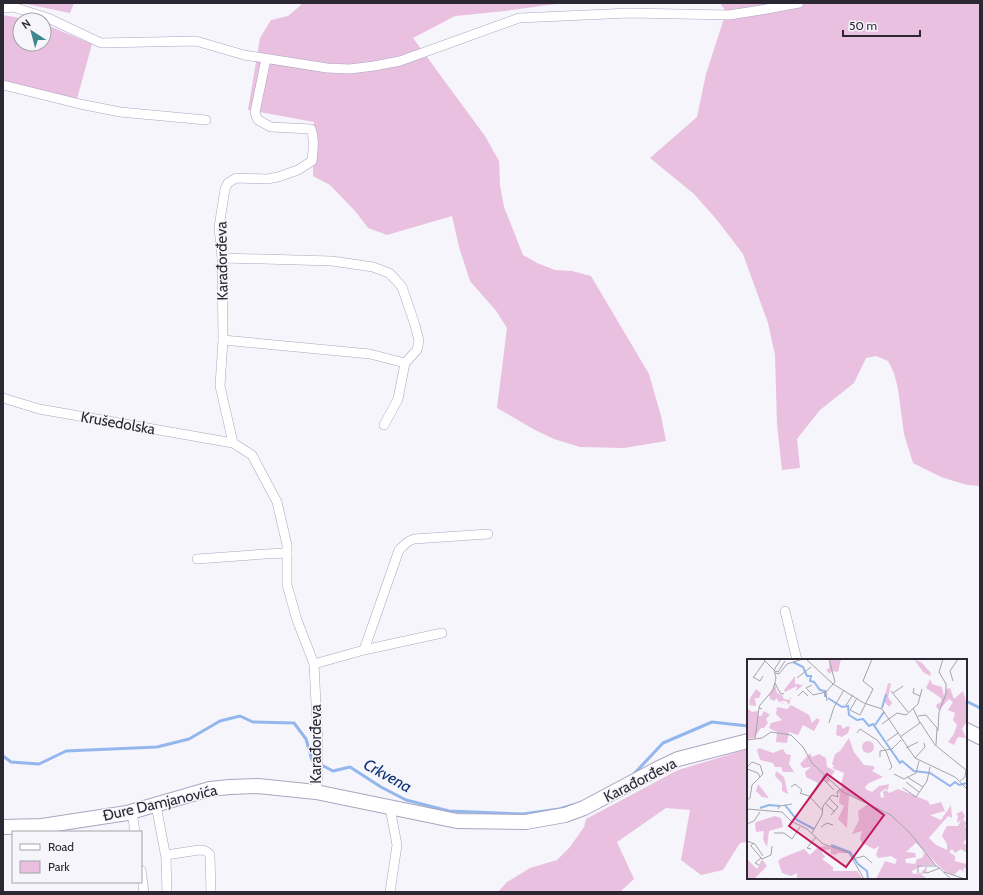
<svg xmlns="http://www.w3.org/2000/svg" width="983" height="895" viewBox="0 0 983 895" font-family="Cabin,sans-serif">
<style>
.green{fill:#e9c0e0}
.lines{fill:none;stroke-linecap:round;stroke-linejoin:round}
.stream{stroke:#93b6ed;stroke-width:3}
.minor-casing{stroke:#aca5c2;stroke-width:10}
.primary-casing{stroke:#aca5c2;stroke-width:16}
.minor{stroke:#fff;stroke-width:9}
.primary{stroke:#fff;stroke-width:14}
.labels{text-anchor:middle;stroke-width:3;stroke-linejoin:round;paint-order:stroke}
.street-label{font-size:15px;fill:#2b2833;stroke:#f6f5fb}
.water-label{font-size:16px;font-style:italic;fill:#093372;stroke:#f6f5fb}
.inset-river{fill:none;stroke:#93b6ed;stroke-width:2}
.inset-road{fill:none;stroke:#a5a3ab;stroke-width:1}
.view{fill:#c2185b;fill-opacity:0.15;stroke:#c2185b;stroke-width:2}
.inset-edge{fill:none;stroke:#2b2833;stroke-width:2}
</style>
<rect width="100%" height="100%" fill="#f6f5fb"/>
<g class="green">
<path d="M21,3h53l-4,10z"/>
<path d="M301,3h262l-58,8 -50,5 -42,22 72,98 14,25 1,24 4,22 19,48 14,8 18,7 17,1 19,5 58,98 12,42 5,25 -42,7 -44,-1 -26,-8 -19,-9 -38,-22 10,-80 -10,-16 -27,-31 -11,-34 -7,-31 -65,19 -19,-7 -12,-16 -26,-27 -17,-9 1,-54 -66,-12 12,-72 11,-18 17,-4 13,-11z"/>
<path d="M720,3h260v483l-13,-1 -26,-8 -28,-14 -9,-29 -6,-45 -4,-16 -6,-12 -12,-5 -10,2 -12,25 -34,27 -23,29 3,29 -18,2 -5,-46 -2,-69 -7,-32 -25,-69 -26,-34 -23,-26 -44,-36 47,-41 9,-43 20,-62z"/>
<path d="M3,15l28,5h-11v24h24v-20l48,20 -15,55 -74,-17z"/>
<path d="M748,749v93l-8,1 -17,27 -22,5 -20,-15 9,-50 -24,-2 -49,34 17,37 -14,13h-122l9,-10 23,-14 27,-8 13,-13 14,-20 2,-8 92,-49z"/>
</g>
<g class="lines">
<g class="stream">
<path d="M966,701l14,7"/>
<path d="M3,756l8,6 28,2 27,-13 91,-4 32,-8 31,-18 20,-5 13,6 41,1 12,16 6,21 21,11 17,-4 31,20 25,13 43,11 74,3 36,-5 14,-4"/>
<path d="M632,776l31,-33 49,-21 36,4"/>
</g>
<defs>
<g id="minor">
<path d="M3,8l10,-1 35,11 53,25 95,-2 48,14 83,13 23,1 24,-3 26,-5 119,-43 111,-5 99,2 32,-5 38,-7"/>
<path d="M266,59l-11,53 1,4 2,4 13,7 40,2c4,10 2,21 1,32l-14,9 -20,7 -11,2 -31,-1 -8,5 -3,6 -6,38 3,31 1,82 -3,46 13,57 19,12 25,47 10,43v40l10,35 17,44 4,79v32l-2,17"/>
<path d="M3,85l77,19 40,8 86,8"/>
<path d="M222,258l110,3 41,6 16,6 7,7 6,7 13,38 4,16 -2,9 -12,13 -7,36 -14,26"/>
<path d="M223,340l147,14 35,9"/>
<path d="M3,398l36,11 194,34"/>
<path d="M197,559l68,-5 22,-1"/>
<path d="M785,611l12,49"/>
<path d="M364,650l35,-100c5,-5 8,-9 15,-11l74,-5"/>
<path d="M314,664l50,-14 78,-17"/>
<path d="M156,805l10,53 1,34"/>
<path d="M132,812l3,20"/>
<path d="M166,855l33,-5c6,0 8,1 11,5l1,37"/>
<path d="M141,870l3,22"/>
<path d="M390,892l7,-47 -7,-37"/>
</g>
<g id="primary">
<path d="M966,730l14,7"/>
<path d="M3,827l39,-1 85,-13 83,-24 20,-2 28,-1 58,6 141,29 69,1 39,-7 19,-7 75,-40 19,-9 70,-18"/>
</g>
</defs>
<use href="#minor" class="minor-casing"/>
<use href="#primary" class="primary-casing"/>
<use href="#minor" class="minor"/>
<use href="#primary" class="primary"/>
</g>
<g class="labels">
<g class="street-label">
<text transform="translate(222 261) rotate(-91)" y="5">Karađorđeva</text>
<text transform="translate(118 423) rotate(10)" y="5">Krušedolska</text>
<text transform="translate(316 744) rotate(-90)" y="5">Karađorđeva</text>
<text transform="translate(640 780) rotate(-27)" y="5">Karađorđeva</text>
<text transform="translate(160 803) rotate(-13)" y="5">Đure Damjanovića</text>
</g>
<g class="water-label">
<text transform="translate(388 775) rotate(29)" y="6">Crkvena</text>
</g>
</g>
<g transform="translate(747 659)">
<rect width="220" height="220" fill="#f6f5fb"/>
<path d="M83,0h11l-3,13 -6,-1 -2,3 -4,-4 3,-2zM167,0l8,4 9,10 -1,3 -7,-4zM48,17v8l8,1 -7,6 1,-5 -12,6 -1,-2zM183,20l2,5 10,3 2,9 2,-7 4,-1 4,11 9,-8 3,10 1,20 -5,8 4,9 -8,-1 -4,8 -6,-3 6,-8 3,-9 -4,-5 2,-7 -7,-3 5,-8 -4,-3 -10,11 -2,-2 -1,-3 5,-3v-4l-15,-10zM141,24l3,1 -3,13 4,6 -3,4 -4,-5 -3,6zM28,25l2,9 5,2 2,4 5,1 2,-4 -2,9 -3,-4h-6l6,4 -8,-4 -1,-3 -3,3 -4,-2 -1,-4zM9,30l5,4 -2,5h-4l1,8 -7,-1 1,-7zM44,46l18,10 3,8 5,-5 3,2 -6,11 -11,-6 -5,10 -9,-3 -2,11 -11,-1 1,-10 -8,-4 2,-5 11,-3 -6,-6 1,-7 10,2zM0,49l5,4 6,-1v5h3l3,-5 6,4 -4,4 2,4 -4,5h-3l-7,10 -7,1zM90,66h4l2,4 4,-3 3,1 -2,6 -6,4 -6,-2zM102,79l5,14 10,13 9,1 2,2 -3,3 11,6 -14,6 -4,4 2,3 5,2 7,-6 10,-2 -1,6 -3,-1 -5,4 1,5 3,-1 -1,-5 3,-2 3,3 9,-4 30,12 2,4 11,-3 4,9 -15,4 11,5 10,-15 1,13 -4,-2 -19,22 7,7 11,5v-6l-5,-8 2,-5 3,-5h11l3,-6 -4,3 1,-7 -2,-2 6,-3 3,5 -2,4 4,3 -3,5 3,-2v12l-4,5 4,2v8l-6,-4 -6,4 -3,-4 -3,3 6,4v5l11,3 1,5 -4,-1 1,4 -4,-3 -6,6 -10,-4 -28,-28 -10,9 9,1 1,4 -11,2 1,4 9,1 2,-5 5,-1 2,-4 -3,-3 7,4 7,10h-12l-11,6 1,3 8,-1 6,-7 -1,7 -5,1 6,5h-51l9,-18 10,3 2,-4 -6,-4 -13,2 -2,-3 3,-9 -5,3 -12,-6 -2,-4 2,-8 -10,3 7,-14 -1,-9 10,-7 -19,-10 -2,34 -9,-9 6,-13 -5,-3 1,-9 -3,-3 7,-5 -3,-2 3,-11 -12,-5 2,-2 -2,-2 3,-10 5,-3zM115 88a6 6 0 1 1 12 0a6 6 0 1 1-12 0ZM12,89l14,5 10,-4 3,5 5,1 -2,9 5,8h-11l-2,-5h-6l-2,-4 -13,-3 -3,-10zM63,94l2,4 7,-3 7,4 1,9 8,4 -5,7 -5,-6 5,9 -3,2 -5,-6 -4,6 -12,-6 -1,-5 6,-5 -8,1 -3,-4zM29,112l8,6 4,17 -6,-3v-8l-7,-7zM11,125l11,14 -7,-1 -6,-6zM28,157l6,2 2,9 -14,4 -2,16 -4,-8 1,-8 -8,1 -1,-7 1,-3zM79,187l23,7h-12l-1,2 -5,-1v-5l-10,2 4,6 -3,2 11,8v4h24l6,8h-66v-6l-6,3 -9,-3 -4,-12 4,-3 22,-9 6,6 8,-8zM0,200l10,10 5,-10 5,7 -12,12 -8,1z" fill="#e9c0e0"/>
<path class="inset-river" d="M46,3l10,5 4,9h4l-1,5 4,1 6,8 5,1v6M81,39l14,9 6,-1 1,9 8,5 6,-1 6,7 4,-2 27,39 2,-2 12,10 16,2 20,13 5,-4 4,3 8,-2M135,49l4,-14M128,66l9,-13M38,146l12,15 17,9M13,149l9,-3 11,1M84,186l19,7 8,12 9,7 1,8"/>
<path class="inset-road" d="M59,0l27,25 31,19 18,6 33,49 40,19 12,12M82,0l6,23 -2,2M27,11l7,-11M28,12l3,1 7,-11M28,14l4,1 8,-10 16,-5M6,18l7,4 3,-5M6,19l12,-17M50,19l14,-11M206,22l-3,-10 8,-12M28,24l5,10 4,1M65,26l-6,3 7,7 13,-3M167,29l-1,5 7,3M144,32l17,21M146,34l10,-7M51,37l5,-5 5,5M110,39l-7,12 10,5 13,-26 -10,-8 9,-22M80,42l-1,-9 7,-8M99,46l7,-10M15,50l-3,-1 1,-3 13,-15 3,-12 -2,-8 -11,-11M171,57l8,-1 11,13 -1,17M173,63l15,23 31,25 -1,7 -5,4M82,64l5,-16 10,-17M135,65l15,-11 9,2 12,-11 4,-15M191,72l1,-19 7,-18v-10l-7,-12 4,-13M110,74l3,-4 17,11 9,11 6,16 -3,3M153,78l20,-14 -7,-15M8,80l4,-31M0,81l15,-2 9,-6 20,3 12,12 9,16 31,29 48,23 20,19 25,32M140,82l11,-8M159,89l12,-6M133,98v-6l12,-2 9,-9M168,99l10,-11 -1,-4M0,108l5,-5 8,3 3,9 -3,3M0,110l11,4 2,4 -8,8 -2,13 -3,2M147,115l10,5 12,-6 3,-12M160,118l16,10M75,119l12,12M159,123l13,10M44,128l4,-3 7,6 -2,3 9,3 13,14M156,129l13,9 11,-16 3,-14M63,137l15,-22M82,139l9,9 -7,8M78,144l10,9M0,150l35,3 9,9 16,8 16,15 26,9 15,26M31,150l2,-3 12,-2M0,165l7,-3 6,-9M74,168l6,-4 6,2M27,174h10l8,6 8,-12M65,174l10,-18 1,-9 9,-11 6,2 -1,-5 3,-3M0,182l8,3 8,12M6,184l-2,3 11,13 9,-4 1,-9M64,190l-4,-1 9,-11M106,200l11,-3 8,7M12,206l-4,-2 6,-5M177,213l3,1 13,-5M197,213l21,7M171,214v-7h19l14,13"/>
<path class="view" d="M80,115l57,41 -38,52 -57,-41z"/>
<rect width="220" height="220" class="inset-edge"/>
</g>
<rect width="983" height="895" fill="none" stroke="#2b2833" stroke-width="8"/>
<rect x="12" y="831" width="130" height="52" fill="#f6f5fb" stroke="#a5a3ab"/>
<rect x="20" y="844" width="20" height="6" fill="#ffffff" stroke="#a5a3ab"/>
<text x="48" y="851" font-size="12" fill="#2b2833">Road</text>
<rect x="20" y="861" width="20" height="12" fill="#e9c0e0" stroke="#a5a3ab"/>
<text x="48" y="871" font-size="12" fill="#2b2833">Park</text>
<g transform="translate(32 32) rotate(324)"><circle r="19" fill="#f6f5fb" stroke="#a5a3ab"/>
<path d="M0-3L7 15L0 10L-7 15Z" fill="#3f868d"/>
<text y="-6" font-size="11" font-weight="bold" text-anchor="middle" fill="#2b2833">N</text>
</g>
<path d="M843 30v6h77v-6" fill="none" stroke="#2b2833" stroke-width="2"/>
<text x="849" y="30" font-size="12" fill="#2b2833" stroke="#f6f5fb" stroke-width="3" paint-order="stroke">50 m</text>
</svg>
